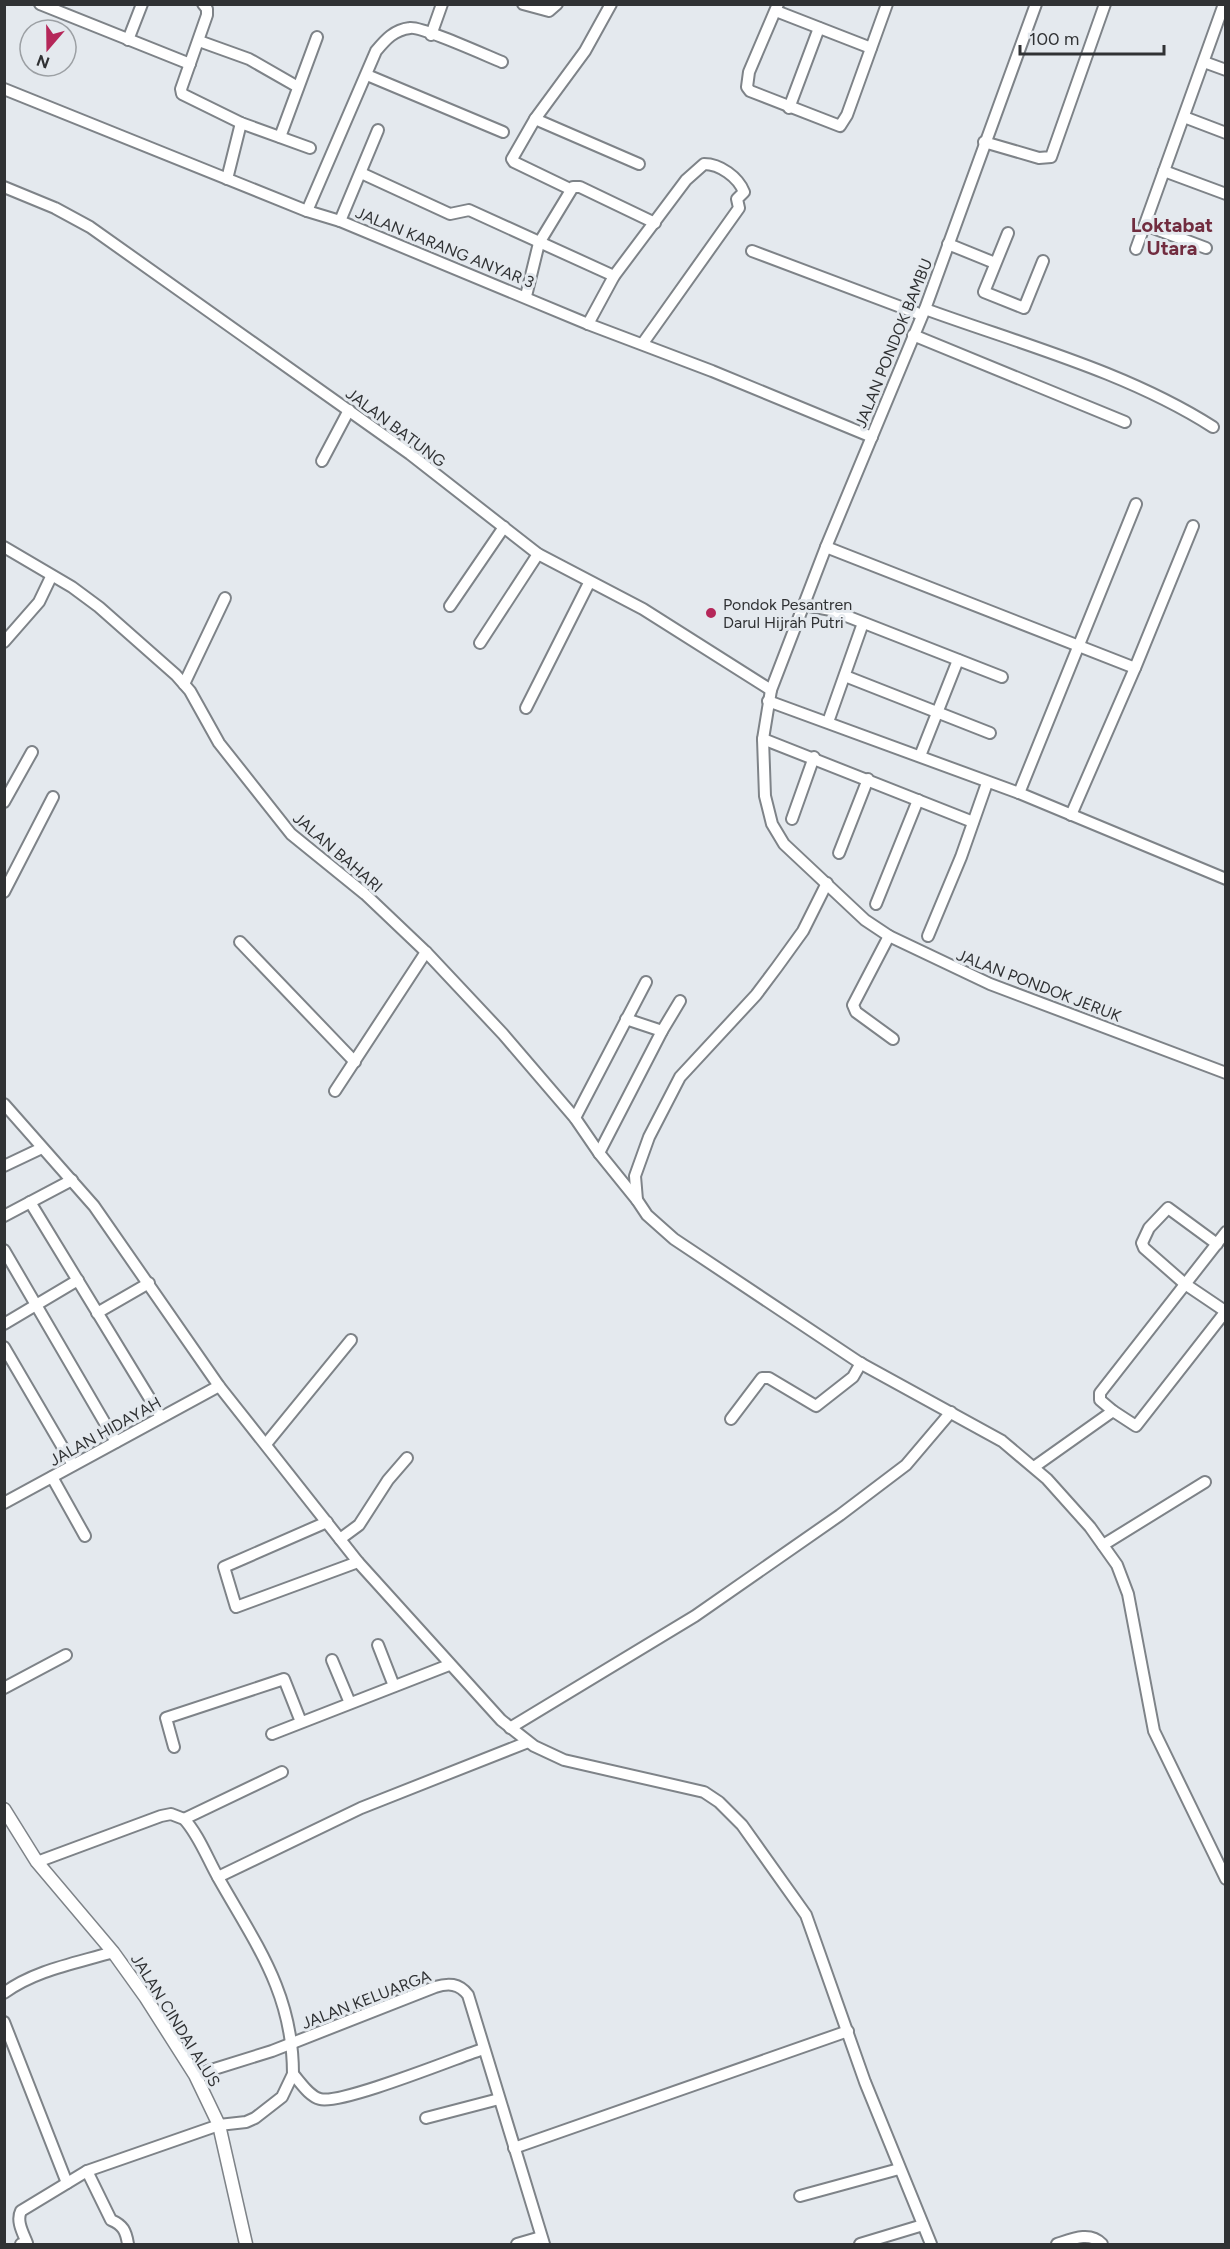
<svg xmlns="http://www.w3.org/2000/svg" width="1230" height="2249" viewBox="0 0 1230 2249" font-family="Figtree,sans-serif">
<style>
.lines{fill:none;stroke-linecap:round;stroke-linejoin:round}
.minor-casing{stroke:#7e8388;stroke-width:14}
.tertiary-casing{stroke:#7e8388;stroke-width:15}
.minor{stroke:#fff;stroke-width:10}
.tertiary{stroke:#fff;stroke-width:12}
.poi-dot{fill:#b52759;stroke:#e4e9ee;stroke-width:2}
.labels{text-anchor:middle;stroke-width:6;stroke-linejoin:round;paint-order:stroke}
.street-label{font-size:16px;fill:#303234;stroke:#e4e9ee}
.poi-label{font-size:16px;fill:#303234;stroke:#e4e9ee;text-anchor:start}
.quarter-label{font-size:20px;font-weight:bold;fill:#712c3f;stroke:#e4e9ee}
</style>
<rect width="100%" height="100%" fill="#e4e9ee"/>
<g class="lines">
<defs>
<g id="minor">
<path d="M40,4l150,60"/>
<path d="M203,4l4,5v6l-26,74 1,5 59,29 69,25"/>
<path d="M523,4l26,7 8,-7"/>
<path d="M778,4l-29,68 -2,15 3,4 90,35 7,-11 40,-111"/>
<path d="M1036,4l-111,305 -99,238 -55,143 -8,49 2,57 7,28 12,20 81,76 24,16 101,48 236,89"/>
<path d="M776,11l95,37"/>
<path d="M431,35l11,-31"/>
<path d="M128,40l14,-36"/>
<path d="M199,41l50,18 49,28"/>
<path d="M1204,62l22,8"/>
<path d="M367,75l136,57"/>
<path d="M4,89l303,122 33,10 248,103 124,47 160,66"/>
<path d="M789,108l30,-80"/>
<path d="M1184,117l42,16"/>
<path d="M535,119l104,45"/>
<path d="M280,137l37,-100"/>
<path d="M984,142l55,16 12,-1 54,-153"/>
<path d="M1164,171l62,23"/>
<path d="M361,173l89,41 19,-4 145,66"/>
<path d="M227,179l14,-56"/>
<path d="M4,187l51,21 35,19 320,227 128,100 105,55 128,81"/>
<path d="M570,189l-56,-27 -2,-3 23,-40 50,-68 26,-47"/>
<path d="M307,211l69,-160c10,-12 18,-21 34,-23 11,-2 77,28 92,34"/>
<path d="M340,221l38,-91"/>
<path d="M1145,225l61,23"/>
<path d="M1008,233l-24,59 40,16 19,-47"/>
<path d="M948,244l47,19"/>
<path d="M1136,249l88,-245"/>
<path d="M752,251l170,64"/>
<path d="M526,296l13,-53 34,-56h7l75,36"/>
<path d="M925,309c96,35 202,63 288,118"/>
<path d="M588,324l26,-48 72,-96 18,-16c16,0 34,13 40,28l-7,7 2,9 -96,135"/>
<path d="M913,335l212,87"/>
<path d="M322,461l27,-51"/>
<path d="M4,547l68,40 27,20 77,68 14,16 29,52 72,91 74,60 61,58 77,82 72,84 24,35 38,47"/>
<path d="M826,547l309,121"/>
<path d="M804,605l27,5 171,67"/>
<path d="M450,606l54,-79"/>
<path d="M4,642l35,-40 12,-25"/>
<path d="M480,643l58,-89"/>
<path d="M845,676l145,57"/>
<path d="M184,684l41,-86"/>
<path d="M768,701l251,92 207,86"/>
<path d="M526,708l63,-125"/>
<path d="M828,722l35,-99"/>
<path d="M763,739l210,83"/>
<path d="M920,756l38,-96"/>
<path d="M1019,793l117,-289"/>
<path d="M4,802l28,-50"/>
<path d="M1071,815l64,-147 58,-142"/>
<path d="M792,819l22,-62"/>
<path d="M839,853l29,-74"/>
<path d="M827,883l-24,48 -26,36 -21,28 -76,82 -31,60 -14,39 2,24 10,15 27,24 186,124 142,78 45,38 43,48 27,38 11,29 26,137 72,148"/>
<path d="M4,892l49,-95"/>
<path d="M876,904l42,-104"/>
<path d="M889,936l-36,69 3,7 37,27"/>
<path d="M928,936l33,-79 26,-74"/>
<path d="M240,942l115,120"/>
<path d="M626,1019l36,12"/>
<path d="M335,1091l91,-139"/>
<path d="M4,1104l90,102 125,180 139,176 143,158 33,26 30,14 140,32 15,10 23,23 64,90 59,167 66,162"/>
<path d="M575,1118l71,-136"/>
<path d="M599,1153l63,-122 18,-30"/>
<path d="M4,1166l38,-18"/>
<path d="M30,1202l131,215"/>
<path d="M4,1216l68,-36"/>
<path d="M1217,1244l-49,-36 -19,20 -7,15 2,5 41,36 40,27"/>
<path d="M4,1250l112,192"/>
<path d="M97,1313l52,-30"/>
<path d="M4,1324l74,-44"/>
<path d="M4,1347l69,118"/>
<path d="M1113,1411l-13,-11v-7l126,-161"/>
<path d="M731,1419l31,-41h7l47,28 37,-29 8,-14"/>
<path d="M266,1444l85,-104"/>
<path d="M1034,1467l79,-56 23,15 90,-115"/>
<path d="M52,1477l33,59"/>
<path d="M4,1503l215,-117"/>
<path d="M327,1522l-103,45 12,40 122,-45"/>
<path d="M340,1539l19,-14 29,-45 19,-22"/>
<path d="M1103,1545l102,-63"/>
<path d="M378,1645l16,41"/>
<path d="M332,1660l18,43"/>
<path d="M4,1688l62,-33"/>
<path d="M510,1728l185,-112 145,-101 66,-50 45,-53"/>
<path d="M272,1734l177,-69"/>
<path d="M174,1747l-8,-29 118,-39 17,43"/>
<path d="M184,1819l98,-47"/>
<path d="M37,1862l124,-46 10,-2 13,5c15,16 24,41 35,60 38,67 74,115 74,195 8,9 16,22 27,25 21,6 136,-41 163,-50"/>
<path d="M218,1877l143,-69 167,-66"/>
<path d="M4,1993c31,-23 73,-30 109,-41"/>
<path d="M4,2022l63,161"/>
<path d="M195,2075l77,-24 163,-64c13,-4 24,-4 33,8l76,249"/>
<path d="M426,2118l73,-19"/>
<path d="M514,2148l334,-117"/>
<path d="M800,2196l99,-27"/>
<path d="M21,2244l6,-1c-4,-10 -11,-22 -6,-32l66,-40"/>
<path d="M128,2244c-2,-13 -5,-19 -17,-24l-24,-49 132,-46 27,-3 9,-4 27,-21 11,-23"/>
<path d="M517,2244l24,-7"/>
<path d="M860,2244l63,-19"/>
<path d="M1057,2244c15,-5 33,-13 45,0"/>
</g>
<path id="tertiary" d="M4,1809l33,53 76,90 33,46 49,77 24,50 27,119"/>
</defs>
<use href="#minor" class="minor-casing"/>
<use href="#tertiary" class="tertiary-casing"/>
<use href="#minor" class="minor"/>
<use href="#tertiary" class="tertiary"/>
</g>
<circle class="poi-dot" cx="711" cy="613" r="6"/>
<g class="labels">
<g class="street-label">
<text transform="translate(445 247) rotate(22)" y="6">JALAN KARANG ANYAR 3</text>
<text transform="translate(893 343) rotate(-68)" y="6">JALAN PONDOK BAMBU</text>
<text transform="translate(396 427) rotate(37)" y="6">JALAN BATUNG</text>
<text transform="translate(338 852) rotate(41)" y="6">JALAN BAHARI</text>
<text transform="translate(1039 985) rotate(21)" y="6">JALAN PONDOK JERUK</text>
<text transform="translate(105 1431) rotate(-29)" y="6">JALAN HIDAYAH</text>
<text transform="translate(366 1999) rotate(-21)" y="6">JALAN KELUARGA</text>
<text transform="translate(176 2020) rotate(58)" y="6">JALAN CINDAI ALUS</text>
</g>
<g class="poi-label">
<text x="723" y="610">Pondok Pesantren<tspan x="723" dy="18">Darul Hijrah Putri</tspan></text>
</g>
<g class="quarter-label">
<text x="1172" y="232">Loktabat<tspan x="1172" dy="23">Utara</tspan></text>
</g>
</g>
<rect width="1230" height="2249" fill="none" stroke="#303234" stroke-width="12"/>
<g transform="translate(48 48) rotate(200)"><circle r="28" fill="#e4e9ee" stroke="#9ca0a4" stroke-width="1.5"/>
<path d="M0-4.5L10 22L0 15L-10 22Z" fill="#b52759"/>
<text y="-9" font-size="16" font-weight="bold" text-anchor="middle" fill="#303234">N</text>
</g>
<path d="M1020 45v9h144v-9" fill="none" stroke="#303234" stroke-width="3"/>
<text x="1029" y="45" font-size="18" fill="#303234" stroke="#e4e9ee" stroke-width="4.5" paint-order="stroke">100 m</text>
</svg>
